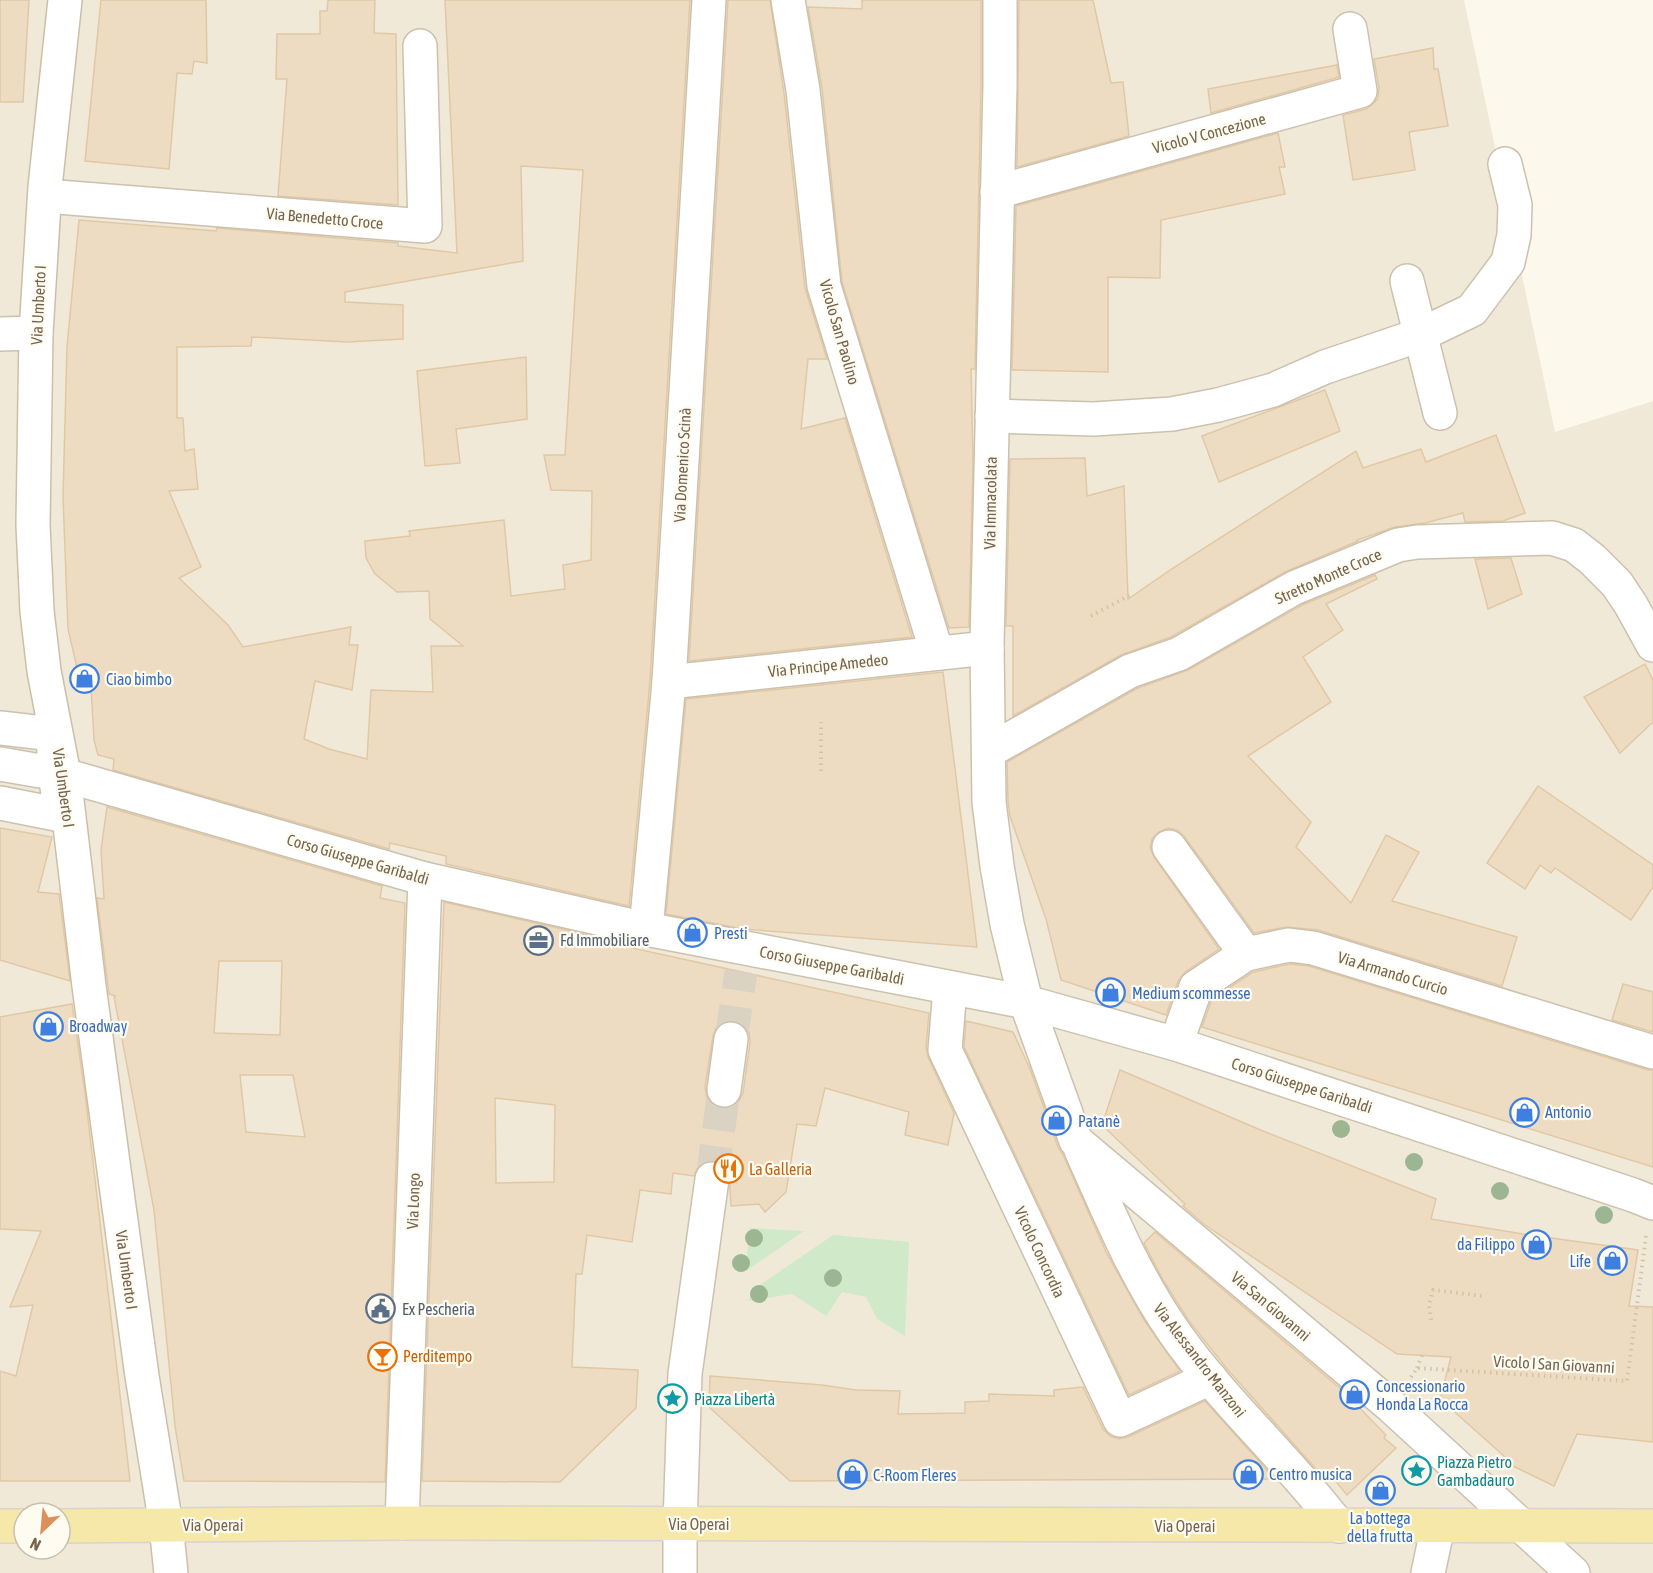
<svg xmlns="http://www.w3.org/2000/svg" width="1653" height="1573" viewBox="0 0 1653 1573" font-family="'Asap Condensed',sans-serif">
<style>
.residential{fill:#f0e9d7;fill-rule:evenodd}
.green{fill:#d0e9c9}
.building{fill:#eedcc2;stroke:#e1c8a5;stroke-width:1.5;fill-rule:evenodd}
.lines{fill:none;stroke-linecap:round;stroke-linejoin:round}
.street-tunnel{stroke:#dad3c4;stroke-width:33;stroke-dasharray:33 16;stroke-linecap:butt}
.street-casing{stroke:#ccc1ae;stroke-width:36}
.secondary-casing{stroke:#ccbfa9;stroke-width:36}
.primary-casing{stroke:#d9d4ce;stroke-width:36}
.path{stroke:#d5c2a6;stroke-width:4;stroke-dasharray:1.5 4.5;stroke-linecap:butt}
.street{stroke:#fff;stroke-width:33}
.secondary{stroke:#fff;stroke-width:33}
.primary{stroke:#f6e8a8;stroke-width:33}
.tree{fill:#9db692}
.labels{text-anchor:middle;stroke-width:4.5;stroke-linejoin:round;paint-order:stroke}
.street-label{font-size:16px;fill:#76644f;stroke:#fefcf1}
.shop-label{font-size:16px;fill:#366cbe;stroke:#fefcf1;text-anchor:start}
.service-label{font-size:16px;fill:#4e5e75;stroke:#fefcf1;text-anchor:start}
.food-label{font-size:16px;fill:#c56008;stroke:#fefcf1;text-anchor:start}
.culture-label{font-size:16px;fill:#0d838f;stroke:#fefcf1;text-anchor:start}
</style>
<rect width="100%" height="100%" fill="#fcf8eb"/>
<path class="residential" d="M0,0h1464l91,432 98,-31v1172h-1653zM24,1513h36v36h-36z"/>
<g class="green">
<path d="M750,1228l54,3 -58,40 -9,-1 -5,-3c-1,-11 7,-11 15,-11z"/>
<path d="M833,1235l76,7 -4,94 -28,-17 -11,-22 -24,-5 -16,24 -34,-22 -44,7 12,-16z"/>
</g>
<g class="building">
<path d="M0,0h29l-6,102h-23z"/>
<path d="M101,0h105l1,63 -13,-2 -2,13 -15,-1 -8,96 -84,-8z"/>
<path d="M328,0h47l-1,33 22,1 2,171 -120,-9 9,-117h-11l1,-45h43v-23h7z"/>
<path d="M445,0h245l-40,681 -21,225 -183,-42v-8l-56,-13 -1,6 -276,-79 1,-11 -16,-4 -4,-15 -4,-71 -13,-1 -9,-39 -5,-132 4,-150 12,-127 137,11 1,-3 181,15v3l59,7zM521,166l62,4 -18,285h-21l7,35 41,1 -1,69 -28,5 2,24 -54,7 -7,-76 -95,11 1,5 -45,5 1,17 9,16 22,18 32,-1 1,28 33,27h-32l2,46 -62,-2 -4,69 -38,-10 -25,-10 11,-58 37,9 6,-45h-9l2,-18 -108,20 -15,-22 -49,-47 22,-11 -32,-76 29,-2 -4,-40 -9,2 -2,-33h-6v-71l74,-1 1,-9 95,5 56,-3v-34l-58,-3v-10l178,-31z"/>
<path d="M728,0h42l14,93 21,195 22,71h-19l-7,70 44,-11 67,219 -223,24z"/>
<path d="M862,0h119v86l-6,283h-4l2,91 -4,167 -20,1 -107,-346 -20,-194 -14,-81 54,2z"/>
<path d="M1019,0h74l18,83 12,-1 6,54 -112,31z"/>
<path d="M1433,48l1,21h4l10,57 -39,6 6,38 -62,10 -10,-65 23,-6 7,-5 5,-6 1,-10 -5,-29z"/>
<path d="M1337,65l2,12 -128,36 -3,-24z"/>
<path d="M1278,133l7,34h-6l6,27 -124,26 -1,58 -52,-1v95l-96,-2 4,-164z"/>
<path d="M526,357l1,62 -71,10 4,34 -35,3 -8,-95z"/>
<path d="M1325,390l15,41 -121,51 -17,-46z"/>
<path d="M1496,435l29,78 -22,8 -38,1 -2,-9 -38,10 -30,4 -38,13 1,1 -73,31 -114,65 -50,18 -108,61v-90h-7l4,-167 75,-1 2,38 37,-10 4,113 45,-31 183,-117 7,17 58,-19 5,13z"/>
<path d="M1511,558l11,36 -34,15 -13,-50z"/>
<path d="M1375,575l2,4 -51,25 17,26 -40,27 28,45 -83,54 63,66 -15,25 55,56 35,-68 33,17 -27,49 125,36 -15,49 -184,-56 -32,-3 -32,6 -70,-97 -7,-6 -9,-2 -9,4 -7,7 -2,9 4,9 65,92 -34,23 -7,9 -12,34 -105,-35 -15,-61 -36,-103 -2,-15 -1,-39 131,-74 50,-18 114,-65z"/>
<path d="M1645,664l8,16v42l-33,31 -36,-56z"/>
<path d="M943,672l34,275 -234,-18 -77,-15 20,-215z"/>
<path d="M1538,786l115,79v22l-22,33 -76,-52 -4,5 -11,-8 -15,24 -38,-26z"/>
<path d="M107,807l275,79 -2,12 25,5 -20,579 -201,-1 -9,-55 -21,-216 -40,-214h2l-7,-2 -12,-96 7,1 -3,-49zM219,961h63l-2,74 -66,-2zM240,1075h53l12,62 -59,-5z"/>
<path d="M0,828l52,9 -14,55 21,2 11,87 -70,-21z"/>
<path d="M444,902l188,43v3l297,65 -3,35 2,9 26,56 -6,32 -43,-10 4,-23 -84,-24 -9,38 -19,-2 -11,68 -21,20 -6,-8 -28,2 -2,-35 -5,-6 -9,-4h-9l-8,6 -4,9 -21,-3 -2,21 -31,-4 -8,52 -45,-7 -5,39h-6l-4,93 66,3 -2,38 -76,74 -138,-1zM733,1020l10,5 6,7 1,10 -7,51 -4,8 -7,6 -11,1 -8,-3 -6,-7 -2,-11 8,-51 3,-8 7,-6zM495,1098l60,7 -1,77 -58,1z"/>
<path d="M1290,964l19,2 339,104h5v97l-451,-140 10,-28 41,-27z"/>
<path d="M1623,984l30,8v40l-41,-12z"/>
<path d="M72,1004l13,89 45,388h-130v-110l16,5 17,-71 -23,2 31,-76 -41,-2v-212z"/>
<path d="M966,1021l47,11 17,37 28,78 5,8 43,97 38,68 36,51 -51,24 -165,-348z"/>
<path d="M1120,1070l143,61 173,68 -5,20 92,15 115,16 -9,56 24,1v135l-76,-8 -23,52 -41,-20v-2l-73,-65 11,-42 -54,-3 -192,-129 -22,-19 2,-2 -83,-79z"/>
<path d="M1155,1232l187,158 44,45 -2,3 12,10 -49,47 -14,-17h-9l-96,-108 -39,-49 -26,-41 -19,-37z"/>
<path d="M710,1376l112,9 34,5 44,1 -2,23 67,-1v-11l24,-1v-7l65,2v-6l29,-3 20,42 7,7 9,3 9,-2 77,-36 70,78 -485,2 -81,-74z"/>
</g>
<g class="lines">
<g class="street-tunnel">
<path d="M731,1039l10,-67"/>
<path d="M712,1179l12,-89"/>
</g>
<defs>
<g id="street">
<path d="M788,0l15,90 21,196 113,367"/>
<path d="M1000,0v86l-13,559 2,157 8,64 10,58 19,78 50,139 316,266 181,166"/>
<path d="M997,192l363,-101 -10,-62"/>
<path d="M45,196l380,30 -5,-180"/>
<path d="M1407,281l33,132"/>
<path d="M0,334l36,-1"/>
<path d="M992,416l102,3 78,-5 46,-9 55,-15 52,-23 95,-32 52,-25 36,-48 6,-27 1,-30 -10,-41"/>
<path d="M669,682l318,-34"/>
<path d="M0,728l53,6 2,39 6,42 -61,-12"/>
<path d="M989,751l141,-80 49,-17 115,-66 104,-43 19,-3 135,-4 22,7 18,14 25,25 14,21 22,40"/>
<path d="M0,764l64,11 361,104 221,50 380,73 150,42 457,151 20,8"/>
<path d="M1169,847l77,107"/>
<path d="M646,929l23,-247 40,-682"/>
<path d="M950,988l-5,62 175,370 90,-42"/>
<path d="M1176,1044l20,-57 50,-33 43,-9 24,3 340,104"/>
<path d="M724,1090l7,-51"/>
<path d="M1081,1150c28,63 54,126 93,182 49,70 114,127 165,194"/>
<path d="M402,1523l23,-644"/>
<path d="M680,1524l5,-150 27,-195"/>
<path d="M1428,1573l10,-47"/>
</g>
<g id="secondary">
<path d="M65,0l-20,187 -9,146 -3,192 4,86 7,60 20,104 25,211 53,390 24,149 5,48"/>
<path d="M680,1524v49"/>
</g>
<g id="primary">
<path d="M0,1526h24"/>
<path d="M60,1526l342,-3 1251,3"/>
</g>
</defs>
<use href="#street" class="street-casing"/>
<use href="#secondary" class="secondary-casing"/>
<use href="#primary" class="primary-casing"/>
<g class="path">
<path d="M1091,616l39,-21"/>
<path d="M821,771v-49"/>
<path d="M1431,1320l-2,-15 4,-15 50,6"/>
<path d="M1417,1368l5,-13"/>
<path d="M1411,1377l6,-9 210,13 19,-145"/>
</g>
<use href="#street" class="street"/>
<use href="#secondary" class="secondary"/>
<use href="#primary" class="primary"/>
</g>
<g class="tree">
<circle cx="1341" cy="1129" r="9"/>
<circle cx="1414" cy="1162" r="9"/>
<circle cx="1500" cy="1191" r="9"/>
<circle cx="1604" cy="1215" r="9"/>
<circle cx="754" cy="1238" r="9"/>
<circle cx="741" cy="1263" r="9"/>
<circle cx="833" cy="1278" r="9"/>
<circle cx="759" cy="1294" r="9"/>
</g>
<defs>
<symbol id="shop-ring" viewBox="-11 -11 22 22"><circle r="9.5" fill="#fefcf1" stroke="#3f7fe0" stroke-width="1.5"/><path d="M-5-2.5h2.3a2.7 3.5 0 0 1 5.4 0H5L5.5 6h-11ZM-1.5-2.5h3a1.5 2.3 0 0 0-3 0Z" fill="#3f7fe0"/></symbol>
<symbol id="office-ring" viewBox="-11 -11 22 22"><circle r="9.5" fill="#fefcf1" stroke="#5c6f8a" stroke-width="1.5"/><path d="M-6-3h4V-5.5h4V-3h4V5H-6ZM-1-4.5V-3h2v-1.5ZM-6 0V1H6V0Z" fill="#5c6f8a"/></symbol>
<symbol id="restaurant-ring" viewBox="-11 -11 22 22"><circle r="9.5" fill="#fefcf1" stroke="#e8710a" stroke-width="1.5"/><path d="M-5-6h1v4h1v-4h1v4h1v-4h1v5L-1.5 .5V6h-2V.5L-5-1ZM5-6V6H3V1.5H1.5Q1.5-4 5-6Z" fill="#e8710a"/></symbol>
<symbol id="civic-ring" viewBox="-11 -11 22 22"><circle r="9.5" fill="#fefcf1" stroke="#5c6f8a" stroke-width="1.5"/><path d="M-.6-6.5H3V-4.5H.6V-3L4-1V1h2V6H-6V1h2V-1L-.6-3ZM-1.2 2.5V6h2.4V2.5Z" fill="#5c6f8a"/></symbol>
<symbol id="bar-ring" viewBox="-11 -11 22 22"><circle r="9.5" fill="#fefcf1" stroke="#e8710a" stroke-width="1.5"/><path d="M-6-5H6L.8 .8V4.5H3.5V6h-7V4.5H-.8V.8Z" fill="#e8710a"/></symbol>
<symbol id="sight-ring" viewBox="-11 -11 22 22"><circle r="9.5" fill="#fefcf1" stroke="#0f9aa8" stroke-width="1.5"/><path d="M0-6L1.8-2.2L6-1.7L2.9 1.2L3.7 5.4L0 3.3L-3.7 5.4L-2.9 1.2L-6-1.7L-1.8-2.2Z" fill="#0f9aa8"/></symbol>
</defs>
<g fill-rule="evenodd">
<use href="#shop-ring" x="68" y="662" width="33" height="33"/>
<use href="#shop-ring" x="676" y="916" width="33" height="33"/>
<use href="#office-ring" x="522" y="924" width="33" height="33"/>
<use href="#shop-ring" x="1094" y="976" width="33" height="33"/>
<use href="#shop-ring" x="32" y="1010" width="33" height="33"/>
<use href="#shop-ring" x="1508" y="1096" width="33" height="33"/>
<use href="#shop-ring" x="1040" y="1104" width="33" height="33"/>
<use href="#restaurant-ring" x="712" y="1152" width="33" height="33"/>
<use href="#shop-ring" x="1520" y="1228" width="33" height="33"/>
<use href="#shop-ring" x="1596" y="1244" width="33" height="33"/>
<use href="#civic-ring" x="364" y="1292" width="33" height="33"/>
<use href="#bar-ring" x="366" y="1340" width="33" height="33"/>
<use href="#shop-ring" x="1338" y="1378" width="33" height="33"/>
<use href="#sight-ring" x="656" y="1382" width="33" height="33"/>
<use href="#sight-ring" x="1400" y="1454" width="33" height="33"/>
<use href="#shop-ring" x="1232" y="1458" width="33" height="33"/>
<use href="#shop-ring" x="836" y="1458" width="33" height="33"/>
<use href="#shop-ring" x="1364" y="1474" width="33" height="33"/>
</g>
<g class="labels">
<g class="street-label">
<text transform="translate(1209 133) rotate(-15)" y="6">Vicolo V Concezione</text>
<text transform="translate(325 218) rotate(5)" y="6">Via Benedetto Croce</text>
<text transform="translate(38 305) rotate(-87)" y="6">Via Umberto I</text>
<text transform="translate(840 332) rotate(74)" y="6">Vicolo San Paolino</text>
<text transform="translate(682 465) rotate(-87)" y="6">Via Domenico Scinà</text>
<text transform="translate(990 503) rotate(-89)" y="6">Via Immacolata</text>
<text transform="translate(1328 576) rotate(-24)" y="6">Stretto Monte Croce</text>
<text transform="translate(828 665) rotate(-6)" y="6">Via Principe Amedeo</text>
<text transform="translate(64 788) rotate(82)" y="6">Via Umberto I</text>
<text transform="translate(358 859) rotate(16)" y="6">Corso Giuseppe Garibaldi</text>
<text transform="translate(832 965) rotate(11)" y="6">Corso Giuseppe Garibaldi</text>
<text transform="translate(1393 973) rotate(17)" y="6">Via Armando Curcio</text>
<text transform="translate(1302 1085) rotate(18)" y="6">Corso Giuseppe Garibaldi</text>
<text transform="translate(413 1201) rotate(-88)" y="6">Via Longo</text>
<text transform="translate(1040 1252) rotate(65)" y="6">Vicolo Concordia</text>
<text transform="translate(127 1270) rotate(82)" y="6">Via Umberto I</text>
<text transform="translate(1271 1306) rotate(40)" y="6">Via San Giovanni</text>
<text transform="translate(1200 1360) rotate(52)" y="6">Via Alessandro Manzoni</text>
<text transform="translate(1554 1364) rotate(3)" y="6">Vicolo I San Giovanni</text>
<text x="699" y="1530">Via Operai</text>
<text x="213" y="1531">Via Operai</text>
<text x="1185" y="1532">Via Operai</text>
</g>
<g class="shop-label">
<text x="106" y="685">Ciao bimbo</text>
<text x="714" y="939">Presti</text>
<text x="1132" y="999">Medium scommesse</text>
<text x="69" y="1032">Broadway</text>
<text x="1545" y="1118">Antonio</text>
<text x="1078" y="1127">Patanè</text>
<text x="1515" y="1250" text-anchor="end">da Filippo</text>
<text x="1591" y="1267" text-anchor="end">Life</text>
<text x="1376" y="1392">Concessionario<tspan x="1376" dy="18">Honda La Rocca</tspan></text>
<text x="1269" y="1480">Centro musica</text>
<text x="873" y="1481">C-Room Fleres</text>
<text x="1380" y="1524" text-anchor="middle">La bottega<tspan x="1380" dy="18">della frutta</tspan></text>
</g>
<g class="service-label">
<text x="560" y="946">Fd Immobiliare</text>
<text x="402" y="1315">Ex Pescheria</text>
</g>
<g class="food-label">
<text x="749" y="1175">La Galleria</text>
<text x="403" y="1362">Perditempo</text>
</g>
<g class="culture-label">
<text x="694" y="1405">Piazza Libertà</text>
<text x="1437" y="1468">Piazza Pietro<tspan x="1437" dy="18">Gambadauro</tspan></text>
</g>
</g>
<g transform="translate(42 1531) rotate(206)"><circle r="28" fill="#fefcf1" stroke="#c8bfb0" stroke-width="1.5"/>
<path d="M0-4.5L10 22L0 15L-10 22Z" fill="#dd9058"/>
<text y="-9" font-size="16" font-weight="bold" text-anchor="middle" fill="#76644f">N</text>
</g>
</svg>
